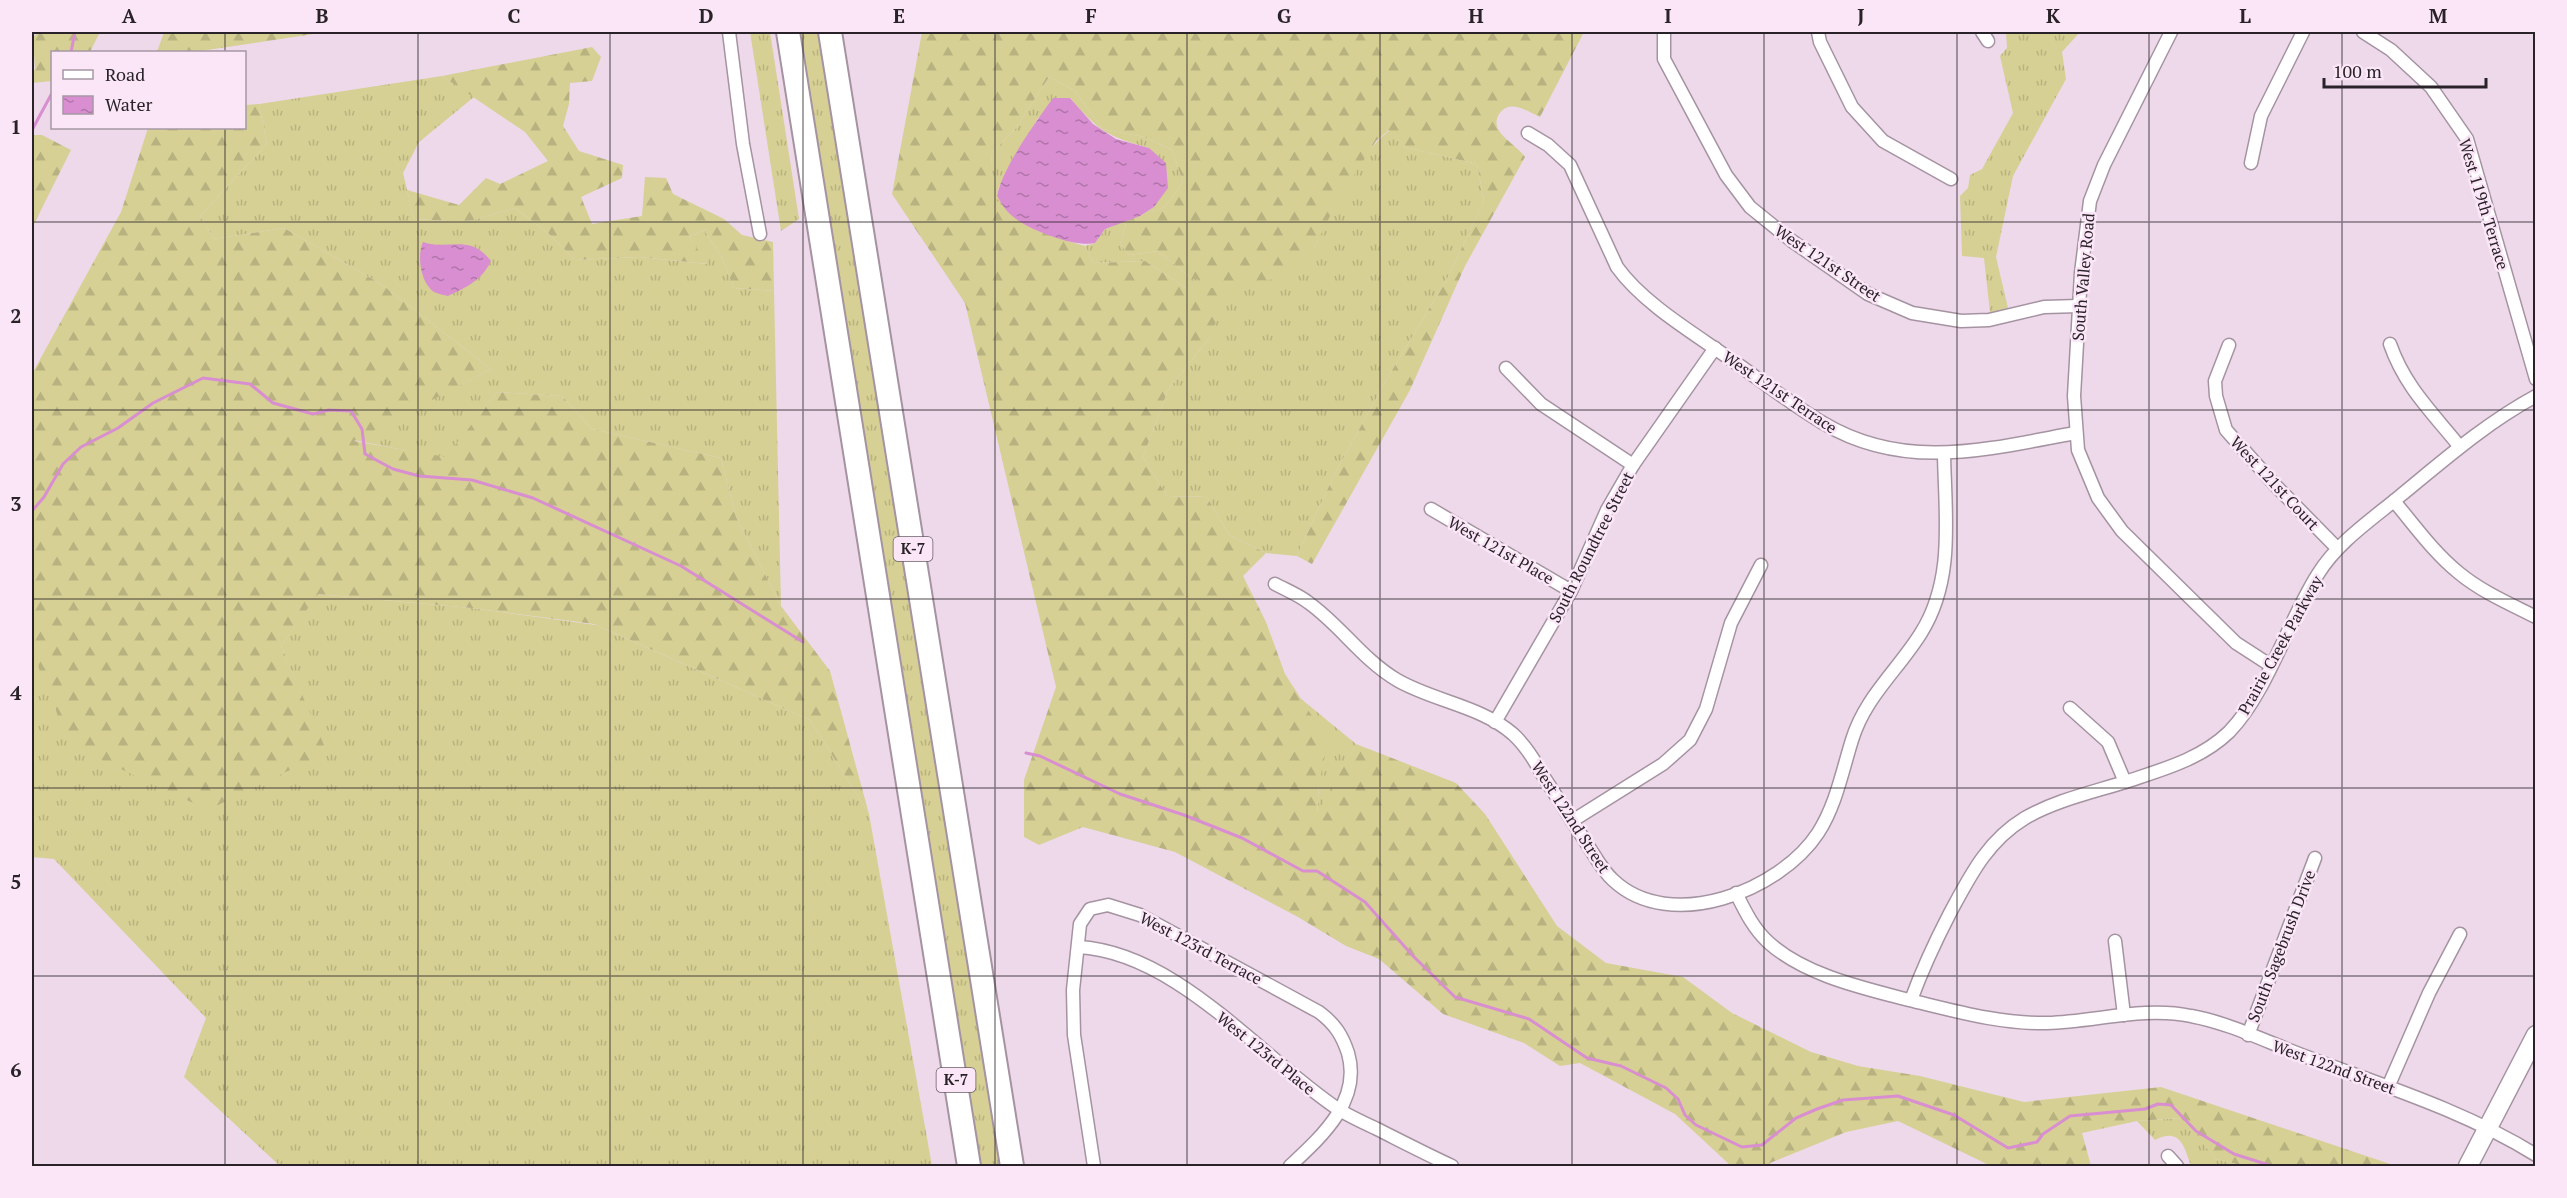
<svg xmlns="http://www.w3.org/2000/svg" width="2567" height="1198" viewBox="0 0 2567 1198" font-family="'PT Serif',serif">
<style>
.grass{fill:url(#grass-tufts)}
.forest{fill:url(#forest-firs)}
.water{fill:url(#water-ripples)}
.lines{fill:none;stroke-linecap:round;stroke-linejoin:round}
.stream{stroke:#d88ed0;stroke-width:3}
.street-casing{stroke:#a593a2;stroke-width:15}
.secondary-casing{stroke:#a593a2;stroke-width:21}
.highway-casing{stroke:#a593a2;stroke-width:26}
.street{stroke:#fff;stroke-width:12}
.secondary{stroke:#fff;stroke-width:18}
.highway{stroke:#fff;stroke-width:22}
.grid{fill:none;stroke:#292228;stroke-width:1.5;stroke-opacity:0.55}
.labels{text-anchor:middle;stroke-width:5;stroke-linejoin:round;paint-order:stroke}
.shield{fill:#fae6f7;stroke:#685d66;stroke-width:1.5}
.shield-label{font-size:15px;font-weight:bold;fill:#292228}
.street-label{font-size:16px;fill:#292228;stroke:#fae6f7}
.neatline{fill:none;stroke:#292228;stroke-width:2}
.grid-label{font-size:20px;text-anchor:middle;font-weight:bold;fill:#292228}
</style>
<defs>
<pattern id="grass-tufts" width="24" height="20" patternUnits="userSpaceOnUse" patternTransform="scale(1.5)"><rect width="24" height="20" fill="#d6d094"/><path d="M3 7l-1-3M5 7V3M7 7l1-3M15 17l-1-3M17 17v-4M19 17l1-3" fill="none" stroke="#b8b280"/></pattern>
<pattern id="forest-firs" width="22" height="20" patternUnits="userSpaceOnUse" patternTransform="scale(1.5)"><rect width="22" height="20" fill="#d6d094"/><path d="M5 1l3.5 6h-7zM16 11l3.5 6h-7z" fill="#b8b280"/></pattern>
<pattern id="water-ripples" width="26" height="14" patternUnits="userSpaceOnUse" patternTransform="scale(1.5)"><rect width="26" height="14" fill="#d88ed0"/><path d="M2 4q2-2 4 0t4 0M15 11q2-2 4 0t4 0" fill="none" stroke="#af74a9"/></pattern>
</defs>
<rect width="100%" height="100%" fill="#edd9ea"/>
<g class="grass">
<path d="M750,32h20l29,187 -18,12z"/>
<path d="M798,32h21l182,1134h-20z"/>
<path d="M2006,32h74l-18,20 4,27 -53,97 -17,81 12,51 -18,5 -6,-55 -22,-2 -2,-60 8,-8 2,-13 12,-6 31,-56 -13,-57 7,-8z"/>
<path d="M442,76l32,21 -55,45 -16,31 11,46 52,3 49,-14 33,25 27,27 64,-3 68,7 -18,-27 15,-7 18,28 12,30 40,3 7,315 -45,-89 -15,-59 -129,-29 -30,-33 -65,-4 -51,66 -93,-18 138,-71 -110,-85 -97,-56 -70,11 -14,-23 67,-72 -8,-40z"/>
<path d="M1049,77l25,13 29,39 41,8 28,13 11,32 -18,25 -25,9 14,-9 -5,-59c-43,-12 -50,-17 -79,-50l-32,20 -39,69 -2,9 12,18 -20,-20 3,-41 24,-25z"/>
<path d="M1390,130l14,17 73,17 7,37 -37,78 -59,98 -53,96 -38,83 -31,-3 -37,-18 -22,-38 -40,-1 -24,-39 25,-67 42,-53 -22,-48 -43,-28 -52,2 -8,-17 10,-3 10,-14 22,-9 -7,24 9,11 29,-4 34,28 122,-31c19,-39 42,-92 76,-118z"/>
<path d="M317,594l154,14 125,17 214,95 59,94 63,352h-652l-96,-89 22,-59 -152,-159 -22,-2v-203l1,-3 293,101 -45,-106z"/>
<path d="M1300,698l56,46 -39,71 2,-31z"/>
<path d="M2182,1118l34,41 29,7h-54c-6,-17 -10,-40 -36,-26l-18,-19z"/>
</g>
<g class="forest">
<path d="M39,32h61l-10,20h-38v29l-20,2v-10l3,-4 -2,-32z"/>
<path d="M164,32h163l-133,20h-37z"/>
<path d="M922,32h662l-44,85c-14,-6 -32,-20 -42,-1 -2,4 -2,9 0,13 6,11 19,17 27,28l-60,109 -55,124 -98,174 -15,-8 38,-83 53,-96 59,-98 37,-78 -7,-37 -73,-17 -15,-17 -13,11 -38,59 -24,48 -38,31 -40,4 -44,-4 -34,-28 -29,4 -9,-11 7,-24 38,-13 18,-25 -11,-32 -28,-13 -41,-8 -29,-39 -25,-13 -33,51 -24,25 -2,41c30,31 53,40 95,52l8,17 52,-2 43,28 42,-2 -20,50 -42,53 -25,67 24,39 40,1 22,38 37,18 -23,23 23,46 19,52 43,67 -9,43 -2,29 39,-69 100,39 29,31 72,112 49,37 77,14 49,36 79,39 47,14 62,10 104,26 137,-15 235,79h-151l-29,-7 -35,-41 -44,3 -55,12 9,33h-100l-93,-45 -52,11 -76,31 -1,3h-38l-56,-52 -95,-51 -20,3 -36,-23 -81,-29 -64,-55 -33,-13 -48,-29 -123,-65 -92,-25 -44,18 -15,-8v-57l32,-93 -91,-384 -73,-109z"/>
<path d="M592,47l9,10 -9,24 -22,2 -1,21 -6,22 16,25 44,14 -1,13 -41,19 11,27 50,-8 3,-39 21,1 7,16 51,25 18,16 31,7 1,49 -40,-3 -12,-30 -18,-28 -15,7 19,27 -69,-7 -64,3 -27,-27 -33,-25 -49,14 -52,-3 -7,-29 52,15 27,-27 14,6 48,-23 -23,-29 -83,-56z"/>
<path d="M259,104l8,40 -67,72 14,23 70,-11 97,56 110,85 -137,72 92,16 51,-65 65,4 30,33 129,29 15,59 45,89 49,65 39,143 -59,-94 -216,-96 -123,-16 -153,-14 -37,52 46,106 -119,58 -138,-65 -37,-93 -1,2v-280l89,-162 27,-84h96l1,-23z"/>
<path d="M32,135h10l29,15 -39,78z"/>
</g>
<g class="water">
<path d="M1053,98h17l23,26 23,15 33,9 17,15 2,25 -14,19 -14,9 -35,13 -10,14c-20,5 -73,-15 -87,-31 -4,-4 -8,-11 -11,-16 6,-29 38,-73 56,-98z"/>
<path d="M423,242c26,9 46,-9 68,19 -9,19 -24,26 -43,35 -4,-1 -10,-2 -14,-4 -14,-9 -17,-37 -11,-50z"/>
</g>
<g class="lines">
<g class="stream">
<path d="M71,52l4,-20"/>
<path d="M32,130l20,-37"/>
<path d="M32,511l12,-14 19,-33 18,-17 37,-19 35,-25 50,-25 47,6 23,19 40,11 16,-4 22,1 11,18 3,25 28,15 26,7 53,4 61,18 148,68 122,76"/>
<path d="M1026,753l14,3 80,38 64,21 58,23 61,33h14l48,31 48,54 42,41 74,22 58,39 34,8 45,22 12,11 7,16 11,10 46,22 20,-2 34,-27 21,-9 26,-9 55,-4 56,19 54,33 29,-6 6,-8 27,-18 75,-7 13,-5 13,1 25,26 38,23 38,12"/>
</g>
<defs>
<g id="street">
<path d="M729,32l14,112 17,90"/>
<path d="M1664,32v27l62,116 24,32 42,34 76,53 44,19 49,8 28,-1 55,-13 35,-1"/>
<path d="M1818,32l2,10 32,65 31,34 68,38"/>
<path d="M1982,32l6,9"/>
<path d="M2171,32l-67,133 -14,36 -9,72 -7,123 4,54 20,48 24,33 114,112 34,22"/>
<path d="M2363,32l28,18 40,37 36,52 69,240"/>
<path d="M1528,133l20,12 22,20 47,102c25,35 73,64 109,89 32,22 63,47 97,67 82,49 165,26 252,10"/>
<path d="M2251,163l10,-47 42,-84"/>
<path d="M2390,344c15,43 42,68 70,103"/>
<path d="M2229,345l-14,36 1,15 10,34 49,55 62,63"/>
<path d="M1506,368l35,36 92,61"/>
<path d="M2394,501c21,25 40,52 65,72 23,19 51,31 77,44"/>
<path d="M1431,509l140,82"/>
<path d="M1275,584c11,6 24,11 34,19 32,23 54,57 88,77 36,21 84,26 116,54 12,11 21,25 29,40 15,23 30,47 45,70 8,12 15,26 26,36 57,54 167,11 205,-47 18,-28 24,-61 34,-93 13,-43 46,-70 69,-107 34,-54 24,-118 23,-179"/>
<path d="M2070,708l38,34 17,40"/>
<path d="M1495,722l76,-131 36,-81 26,-45 82,-117"/>
<path d="M1572,821l91,-57 27,-24 16,-31 25,-86 30,-58"/>
<path d="M1736,893c9,18 17,35 32,49 36,33 95,46 141,58 46,11 91,24 138,23 48,-1 96,-17 144,-7 39,7 78,27 116,41 77,29 158,54 229,98"/>
<path d="M2115,941l9,74"/>
<path d="M1078,947c98,5 181,109 260,162 11,7 24,13 37,19 26,13 51,26 77,38"/>
<path d="M1911,1000c11,-30 24,-58 39,-87 20,-37 37,-72 75,-95 31,-18 69,-26 103,-37 36,-12 73,-22 101,-49 38,-39 59,-111 89,-158 20,-32 53,-54 82,-78 44,-36 86,-73 136,-100"/>
<path d="M2248,1035l67,-177"/>
<path d="M2388,1087l41,-94 31,-59"/>
<path d="M2168,1156l9,10"/>
<path d="M1094,1166l-20,-131 -1,-45 7,-66 10,-15 18,-4 32,10 179,97c16,12 23,23 29,41 14,48 -27,84 -58,113"/>
</g>
<path id="secondary" d="M2468,1166l68,-131"/>
<g id="highway">
<path d="M788,32l181,1134"/>
<path d="M830,32l182,1134"/>
</g>
</defs>
<use href="#street" class="street-casing"/>
<use href="#secondary" class="secondary-casing"/>
<use href="#highway" class="highway-casing"/>
<use href="#street" class="street"/>
<use href="#secondary" class="secondary"/>
<use href="#highway" class="highway"/>
</g>
<path class="grid" d="M225,32v20M418,32v1134M610,32v1134M803,32v1134M995,32v1134M1187,32v1134M1380,32v1134M1572,32v1134M1764,32v1134M1957,32v1134M2149,32v1134M2342,32v1134M225,128v1038M32,222h2504M32,410h2504M32,599h2504M32,788h2504M32,976h2504"/>
<g class="labels">
<g class="shield">
<rect x="893.5" y="537" width="39" height="24" rx="4.5"/>
<rect x="936.5" y="1068" width="39" height="24" rx="4.5"/>
</g>
<g class="shield-label">
<text x="913" y="554">K-7</text>
<text x="956" y="1085">K-7</text>
</g>
<g class="street-label">
<text transform="translate(2484 204) rotate(73)" y="6">West 119th Terrace</text>
<text transform="translate(1828 263) rotate(34)" y="6">West 121st Street</text>
<text transform="translate(2083 277) rotate(-85)" y="6">South Valley Road</text>
<text transform="translate(1780 392) rotate(34)" y="6">West 121st Terrace</text>
<text transform="translate(2275 483) rotate(47)" y="6">West 121st Court</text>
<text transform="translate(1591 547) rotate(-63)" y="6">South Roundtree Street</text>
<text transform="translate(1501 550) rotate(30)" y="6">West 121st Place</text>
<text transform="translate(2280 645) rotate(-61)" y="6">Prairie Creek Parkway</text>
<text transform="translate(1571 817) rotate(57)" y="6">West 122nd Street</text>
<text transform="translate(2281 946) rotate(-69)" y="6">South Sagebrush Drive</text>
<text transform="translate(1201 948) rotate(28)" y="6">West 123rd Terrace</text>
<text transform="translate(1266 1053) rotate(39)" y="6">West 123rd Place</text>
<text transform="translate(2334 1067) rotate(20)" y="6">West 122nd Street</text>
</g>
</g>
<rect width="2567" height="1198" fill="none" stroke="#fae6f7" stroke-width="66"/>
<rect x="51" y="51" width="195" height="78" fill="#fae6f7" stroke="#a698a4" stroke-width="1.5"/>
<rect x="63" y="70" width="30" height="9" fill="#ffffff" stroke="#a698a4" stroke-width="1.5"/>
<text x="105" y="81" font-size="18" fill="#292228">Road</text>
<rect x="63" y="96" width="30" height="18" fill="url(#water-ripples)" stroke="#a698a4" stroke-width="1.5"/>
<text x="105" y="111" font-size="18" fill="#292228">Water</text>
<path d="M2324 78v9h162v-9" fill="none" stroke="#292228" stroke-width="3"/>
<text x="2333" y="78" font-size="18" fill="#292228" stroke="#fae6f7" stroke-width="4.5" paint-order="stroke">100 m</text>
<rect x="33" y="33" width="2501" height="1132" class="neatline"/>
<g class="grid-label">
<text x="129" y="23">A</text>
<text x="322" y="23">B</text>
<text x="514" y="23">C</text>
<text x="706" y="23">D</text>
<text x="899" y="23">E</text>
<text x="1091" y="23">F</text>
<text x="1284" y="23">G</text>
<text x="1476" y="23">H</text>
<text x="1668" y="23">I</text>
<text x="1861" y="23">J</text>
<text x="2053" y="23">K</text>
<text x="2245" y="23">L</text>
<text x="2438" y="23">M</text>
<text x="16" y="134">1</text>
<text x="16" y="323">2</text>
<text x="16" y="511">3</text>
<text x="16" y="700">4</text>
<text x="16" y="889">5</text>
<text x="16" y="1077">6</text>
</g>
</svg>
